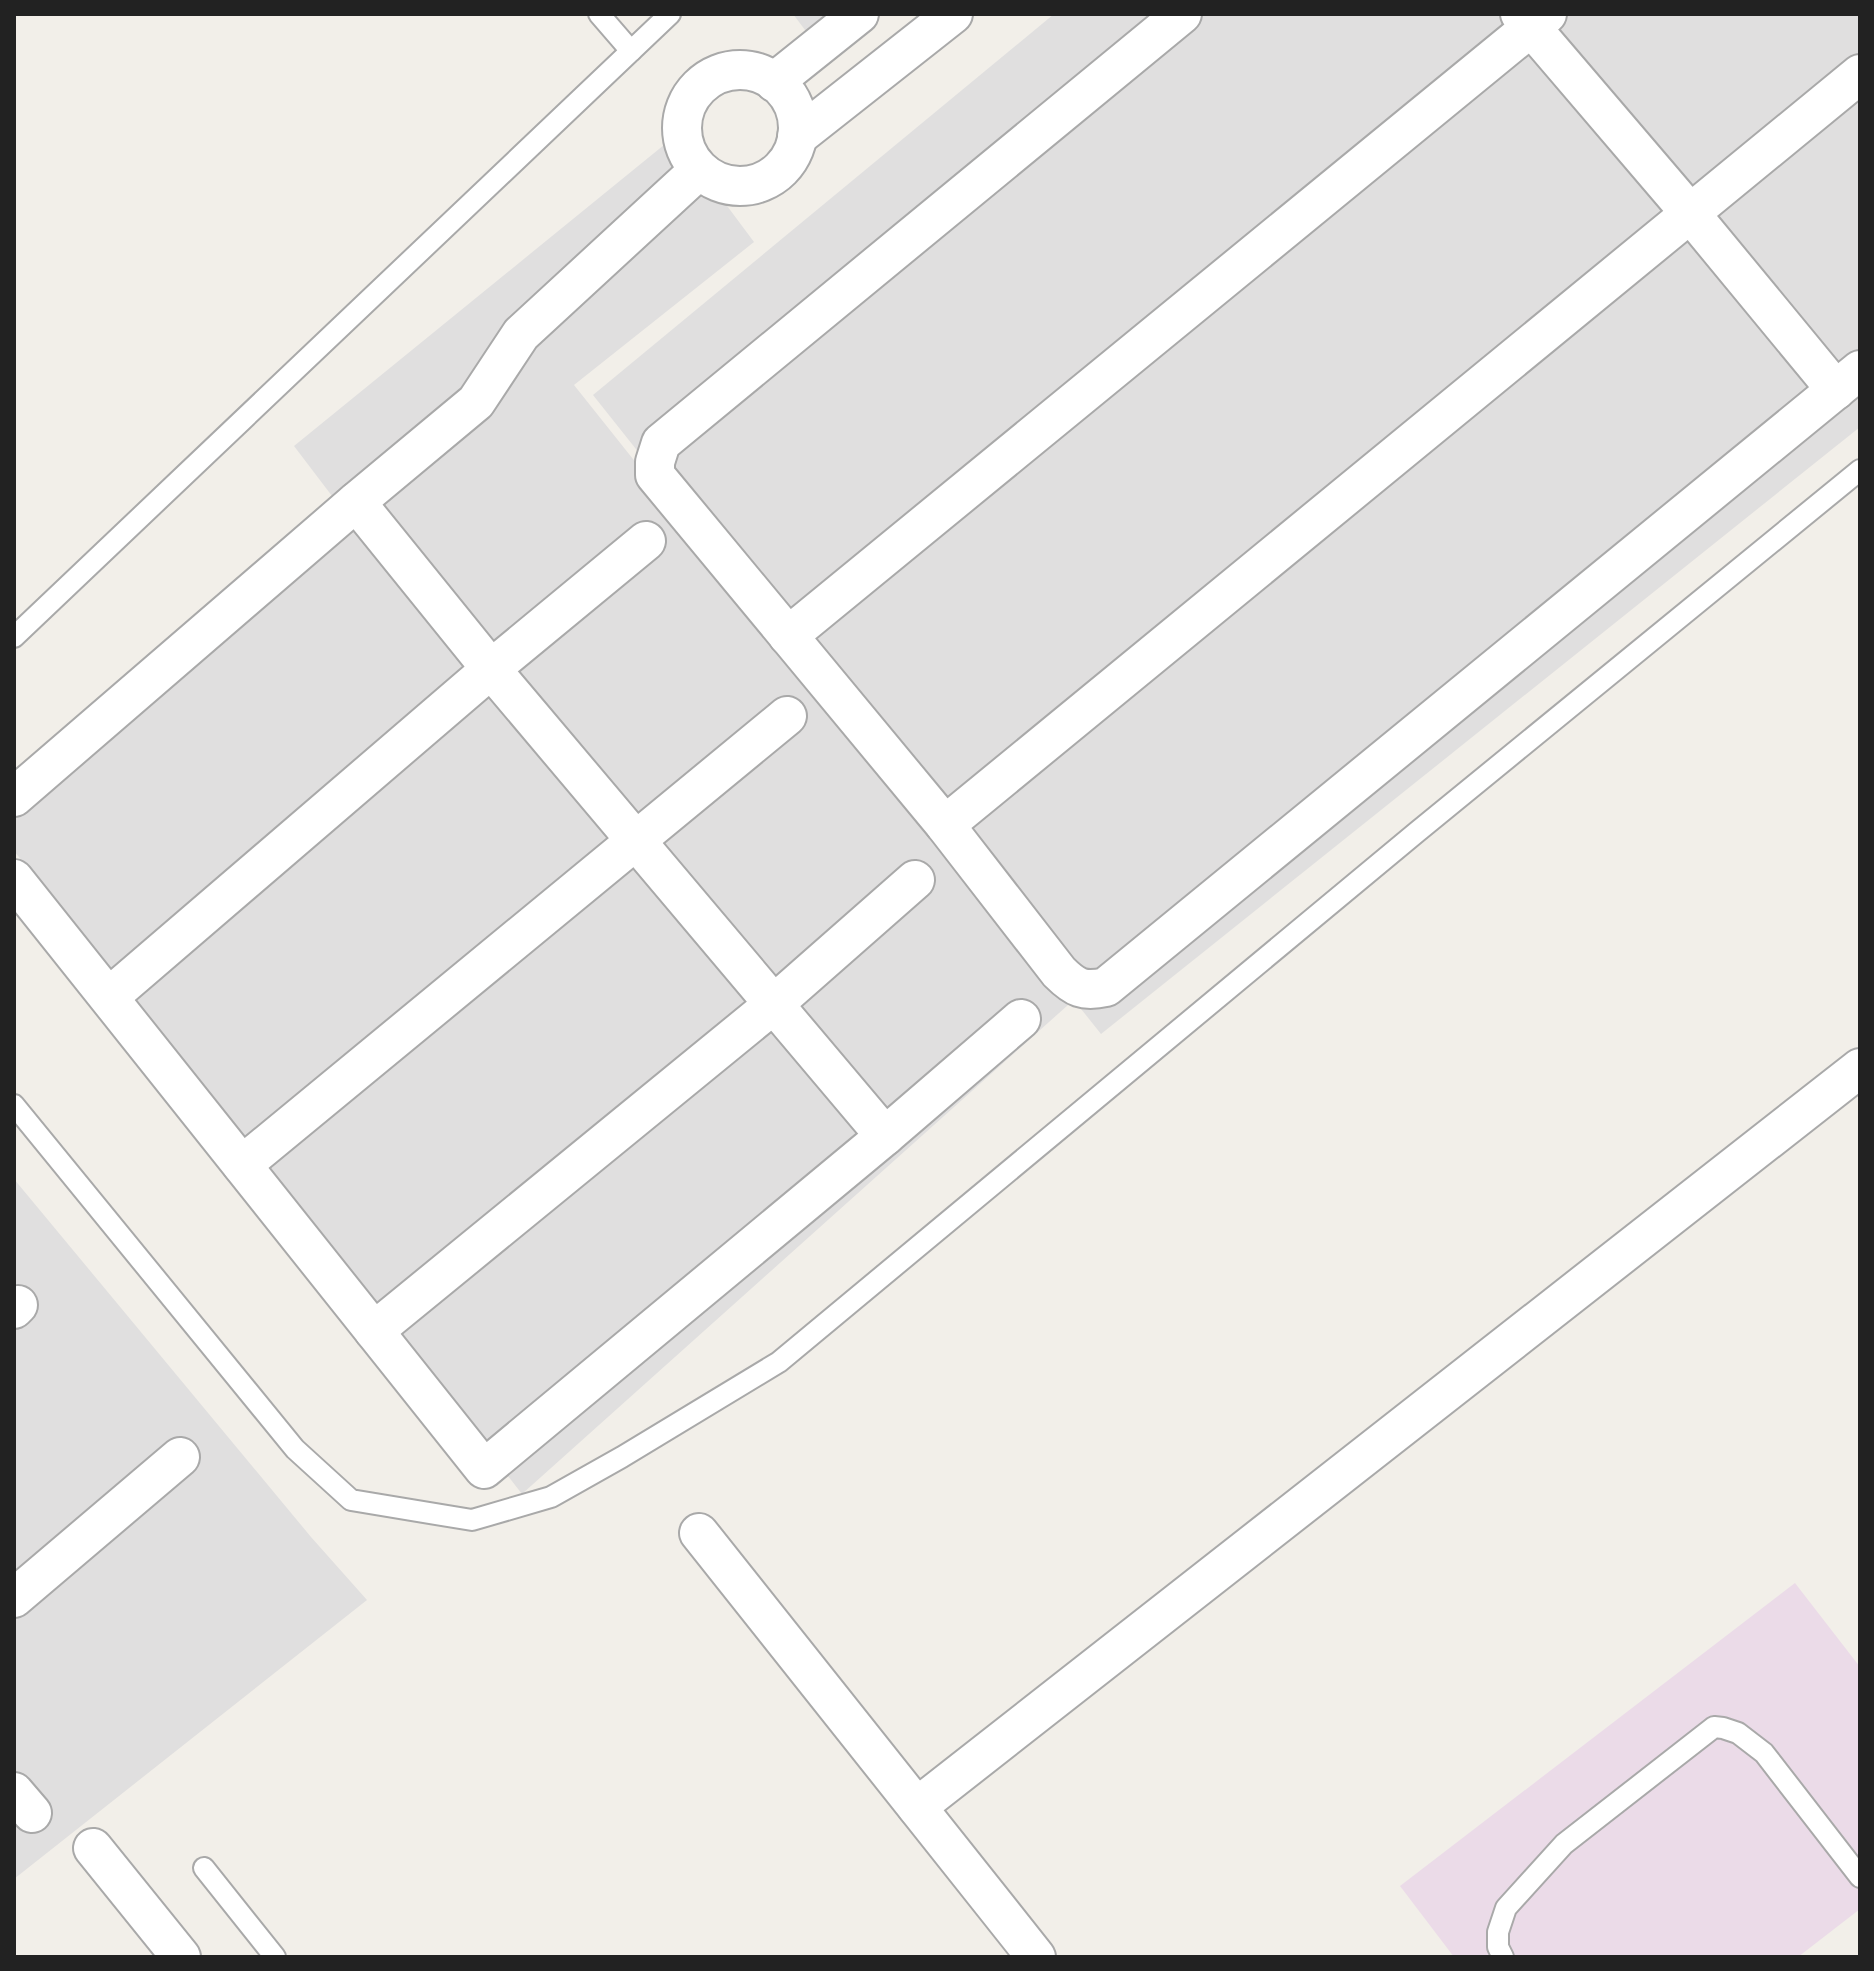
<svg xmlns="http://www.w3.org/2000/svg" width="1874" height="1971" viewBox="0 0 1874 1971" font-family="'Golos Text',sans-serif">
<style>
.residential{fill:#e0dfdf}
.industrial{fill:#ebdbe8}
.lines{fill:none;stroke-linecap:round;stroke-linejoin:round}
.lane-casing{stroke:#a9a9a9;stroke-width:24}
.street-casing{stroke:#a9a9a9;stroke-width:42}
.lane{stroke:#fff;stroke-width:20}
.street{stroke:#fff;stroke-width:38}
</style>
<rect width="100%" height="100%" fill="#f2efe9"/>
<g class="residential">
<path d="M793,14h88l-54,45z"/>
<path d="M1054,14h806v413l-759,607 -508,-639z"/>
<path d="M675,136l79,106 -180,143 494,620 -546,489 -393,-503 -115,-140v-68l318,-287 -38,-50z"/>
<path d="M14,1179l297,358 56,63 -353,279z"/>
</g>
<path class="industrial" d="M1795,1583l65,84v242l-62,48h-344l-54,-71z"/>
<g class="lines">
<defs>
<g id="lane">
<path d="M599,14l32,37"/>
<path d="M14,637l656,-623"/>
<path d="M14,1105l281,344 56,51 121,20 79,-23 71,-40 157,-95 638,-530 443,-362"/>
<path d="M204,1868l71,89"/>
<path d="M1503,1957l-5,-10v-15l8,-24 58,-64 150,-117 9,1 15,5 26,20 96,124"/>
</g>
<g id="street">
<path d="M1182,14l-521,429 -6,19v13l290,350 114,147c16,16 24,20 47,15l754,-617"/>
<path d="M1520,14l170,199 146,177"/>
<circle cx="740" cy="128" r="58"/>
<path d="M774,82l85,-68"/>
<path d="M797,137l156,-123"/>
<path d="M356,502l135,167 394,467"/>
<path d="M788,636l759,-622"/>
<path d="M14,797l342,-295 120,-100 45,-68 178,-164"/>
<path d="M945,825l915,-751"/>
<path d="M14,879l470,590 401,-333 136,-117"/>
<path d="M109,997l382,-328 155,-128"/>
<path d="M242,1165l545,-449"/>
<path d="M14,1309l4,-4"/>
<path d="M374,1331l400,-327 141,-124"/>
<path d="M699,1533l337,424"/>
<path d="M14,1598l166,-141"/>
<path d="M14,1792l18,21"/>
<path d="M917,1807l943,-739"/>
<path d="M93,1848l88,109"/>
</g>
</defs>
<use href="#lane" class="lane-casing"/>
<use href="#street" class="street-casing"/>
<use href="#lane" class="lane"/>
<use href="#street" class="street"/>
</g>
<rect width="1874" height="1971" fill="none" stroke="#222222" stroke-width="32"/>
</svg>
